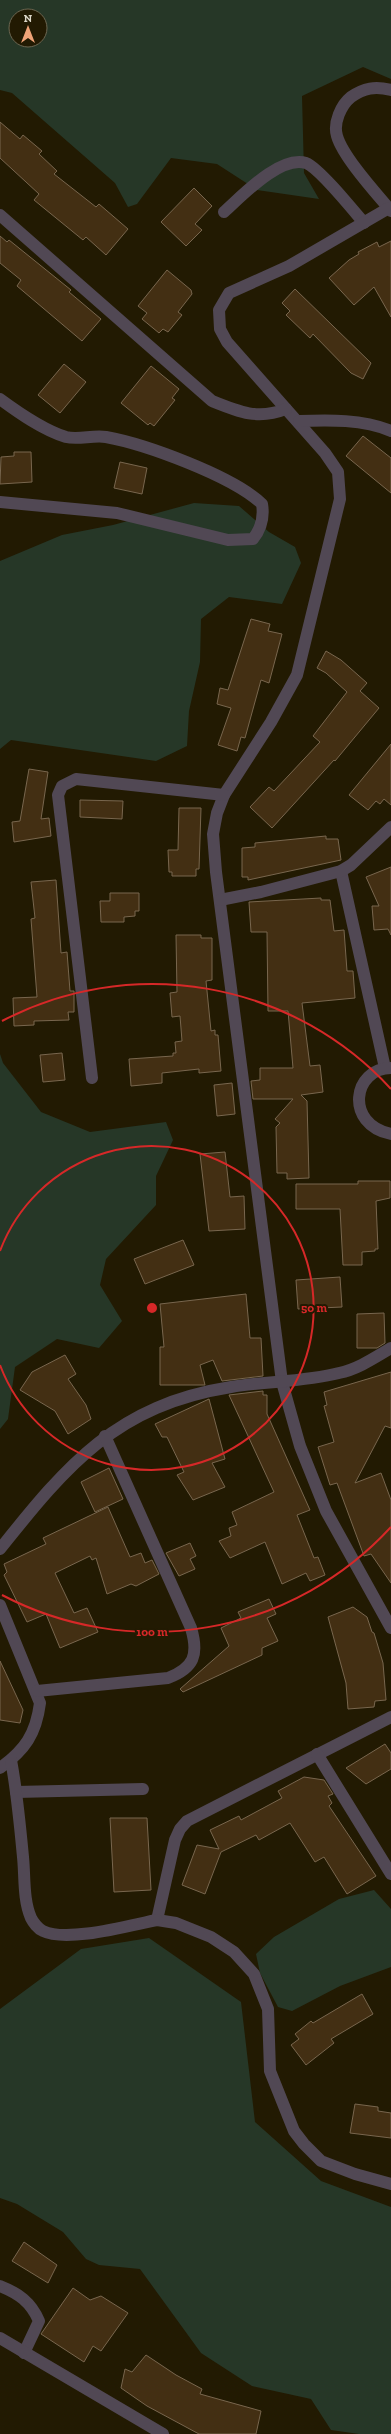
<svg xmlns="http://www.w3.org/2000/svg" width="391" height="2434" viewBox="0 0 391 2434" font-family="'Zilla Slab',serif">
<style>
.green{fill:#263727;fill-rule:evenodd}
.building{fill:#432f13;stroke:#78664e}
.lines{fill:none;stroke-linecap:round;stroke-linejoin:round}
.lane{stroke:#514854;stroke-width:12}
.street{stroke:#514854;stroke-width:12}
.ring{fill:none;stroke:#d62828;stroke-width:2}
.centre{fill:#d62828;stroke:#221a02;stroke-width:2}
.ring-label{font-size:12px;text-anchor:middle;font-weight:bold;fill:#d62828;stroke:#221a02;stroke-width:4;stroke-linejoin:round;paint-order:stroke}
</style>
<rect width="100%" height="100%" fill="#221a02"/>
<g class="green">
<path d="M0,0h391v79l-28,-12 -61,29 2,77 15,26 -62,-9 -40,-26 -46,-6 -34,46 -9,3 -13,-24 -103,-90 -12,-3zM16,16h24v24h-24z"/>
<path d="M194,503l45,3 30,26 26,15 6,16 -19,41 -53,-7 -28,22 -1,43 -11,49 -2,35 -31,15 -145,-21 -11,9v-188l62,-26 51,-10z"/>
<path d="M0,1054l3,9 38,49 49,20 76,-10 7,18 -17,36v29l-50,54 -6,26 22,36 -23,27 -42,-9 -42,28 -7,52 -8,10z"/>
<path d="M374,1890l17,19v58l-51,19 -48,25 -14,-4 -18,-34 -4,-19 18,-17 65,-38z"/>
<path d="M149,1938l92,64 14,120 66,59 70,26v227h-32l-28,-4 -20,-31 -59,-13 -51,-33 -61,-84 -41,-4 -13,-6 -23,-27 -46,-28 -17,-6v-189l81,-60z"/>
</g>
<g class="building">
<path d="M0,122l20,17 3,-4 19,16 -3,3 18,17 -3,3 42,33 3,-3 29,25 -22,26 -20,-18 -3,3 -49,-40 5,-6 -39,-36z"/>
<path d="M194,188l18,18 -17,18 7,6 -16,16 -25,-24z"/>
<path d="M0,236l7,6 2,-2 62,50 -2,2 32,27 -19,22 -65,-55 4,-6 -21,-17z"/>
<path d="M391,241v76l-17,-30 -20,18 -25,-27 20,-18 10,-6 -1,-2 19,-10 2,5z"/>
<path d="M167,270l24,20 1,4 -14,18 4,3 -14,17 -5,-3 -4,4 -17,-14 5,-6 -9,-7z"/>
<path d="M295,289l76,74 -8,16 -12,-6 -38,-39 -3,4 -24,-23 4,-4 -8,-8z"/>
<path d="M64,364l22,18 -26,31 -22,-18z"/>
<path d="M151,366l28,23 -7,9 3,2 -21,26 -4,-3 -2,2 -27,-22z"/>
<path d="M363,436l28,22v35l-45,-37z"/>
<path d="M14,452h17l1,30 -32,2 1,-27 13,-1z"/>
<path d="M120,462l27,6 -5,26 -28,-6z"/>
<path d="M251,619l19,5 -2,7 14,3 -13,49 -8,-3 -16,58 -4,-1 -4,14 -19,-6 13,-37 -14,-4 3,-16 8,2z"/>
<path d="M326,651l15,9 26,23 -7,8 19,17 -44,53 -1,-1 -62,68 -22,-21 19,-20 5,4 46,-49 -7,-6 34,-44 -21,-19 -9,-5z"/>
<path d="M391,744v61l-7,-6 -4,5 -4,-3 -8,9 -19,-15z"/>
<path d="M29,769l19,3 -7,47 8,-1 2,18 -37,6 -2,-20 8,-1z"/>
<path d="M80,800l43,1 -1,18 -42,-2z"/>
<path d="M179,808h22l-2,61h-3v7h-24v-4h-3l-1,-22h10z"/>
<path d="M326,836v3h12l3,21 -93,20v-3h-6v-29l13,-1v-4z"/>
<path d="M391,867v68l-3,-6 -14,1 -2,-24h7l-13,-29z"/>
<path d="M56,880l5,73 6,-1 3,39h4v21h-6l1,8 -35,1v4l-20,1 -1,-28 24,-1 -6,-78 4,-1 -4,-36z"/>
<path d="M110,893h29v18h-4v5l-11,1v5h-23l-1,-21h10z"/>
<path d="M321,898v2h9l4,31 10,-1 3,41h6l2,27 -53,5 8,63 10,-1 3,27 -22,3 6,6 2,77 -22,1v-6h-10l-1,-46 4,-4 -5,-4 18,-20h-40l-2,-18 9,-1v-12h33l-5,-57h-20l-1,-79h-16l-2,-30z"/>
<path d="M176,935h25v3h11v42l-6,1 5,50 4,-1v5h3l3,36 -22,2v-4l-37,4v10l-31,3 -2,-27 44,-3v-3h3l-1,-11 7,-1 -2,-25 -8,1 -2,-24 7,-1z"/>
<path d="M62,1053l3,27 -22,2 -3,-27z"/>
<path d="M232,1083l3,31 -18,2 -3,-31z"/>
<path d="M225,1152l5,45 14,-1 1,33 -36,2 -9,-77z"/>
<path d="M358,1181h32v17l-14,3 2,48h-3v2l-13,1v13h-19l-3,-56h-44v-25h62z"/>
<path d="M183,1240l11,25 -49,19 -11,-25z"/>
<path d="M340,1277l2,30 -44,2 -2,-29z"/>
<path d="M246,1294l4,44h11l2,38 -41,5 -9,-21 -13,5 5,20h-45v-38h4l-4,-43z"/>
<path d="M384,1313l1,30 -8,5h-20v-34z"/>
<path d="M65,1355l11,19 -8,5 18,26 5,14 -23,15 -13,-23 -35,-21 12,-18z"/>
<path d="M391,1372v56l-6,-2 -30,57 26,-10 10,27v83l-20,-29 -7,2 -27,-73 -7,2 -12,-38 16,-5 -10,-36 3,-1 -3,-13z"/>
<path d="M263,1391v4h4v19l43,96 -13,5 17,43 4,-1 7,18 -15,6 -4,-8 -24,11 -17,-42 -35,16 -11,-17 12,-5 -2,-8 8,-3 -5,-13 42,-20 -45,-97z"/>
<path d="M209,1399l16,60 -13,4 13,24 -32,13 -16,-25 7,-3 -17,-35h-5l-7,-13z"/>
<path d="M109,1468l14,31 -28,13 -14,-30z"/>
<path d="M108,1507l22,50 11,-4 4,10 7,-3 7,14 -23,12 -5,-2 -24,10 -11,-36 -4,2 -2,-4 -35,17 19,40 13,-5 11,24 -38,16 -14,-34 -19,8 -23,-47 3,-3 -3,-8 42,-20 -3,-6z"/>
<path d="M190,1543l6,13 -6,3 5,10 -16,7 -13,-23z"/>
<path d="M269,1599l7,15 -9,4 11,23 -16,7v7l-79,37 -3,-3 49,-43 -8,-18 20,-10 -3,-6z"/>
<path d="M353,1607l14,10 5,15 2,1 9,30 3,37 -11,1 -1,6 -26,2 -2,-26 -18,-66z"/>
<path d="M0,1661l23,49 -3,13 -20,-3z"/>
<path d="M385,1744l6,9v16l-25,15 -20,-16z"/>
<path d="M304,1777l20,3 9,14 -5,2 4,7 -3,3 47,70 -29,18 -23,-37 -9,5 -25,-39 -31,17 -3,-5 -35,17 -16,42 -23,-9 15,-40 22,4 -9,-19 29,-14 2,4 41,-22 -4,-7z"/>
<path d="M110,1818h37l4,72 -37,2z"/>
<path d="M362,1994l11,20 -42,25 3,4 -28,22 -15,-20 8,-6 -4,-5 16,-13 2,2z"/>
<path d="M355,2104l23,3v4l13,2v25l-41,-5z"/>
<path d="M24,2242l33,23 -9,18 -36,-22z"/>
<path d="M73,2288l17,12 11,-4 27,17 -27,38 -8,-5 -9,16 -43,-28z"/>
<path d="M146,2355l30,20 26,14 -2,5 61,17 -5,23h-57l-52,-28 -26,-18 4,-19 7,3z"/>
</g>
<g class="lines">
<g class="lane">
<path d="M224,212c18,-16 56,-57 82,-49 13,5 47,47 58,60"/>
<path d="M16,1792l127,-3"/>
<path d="M0,2286c18,7 31,16 39,35l-15,32"/>
</g>
<g class="street">
<path d="M391,90c-16,-4 -27,-2 -40,7 -10,8 -18,26 -14,39 6,21 39,57 54,75"/>
<path d="M389,208l-100,58 -60,27 -10,17 1,19 7,13 98,111 13,19 2,27 -43,176 -26,47 -47,73 -7,18 -4,21 3,38 66,510 18,64 26,65 65,117"/>
<path d="M0,215l212,186c27,11 46,19 74,8"/>
<path d="M0,399c19,14 43,31 66,38 12,3 27,-2 40,0 39,7 127,39 156,67 2,12 -1,25 -9,35l-25,1 -111,-27 -117,-11"/>
<path d="M299,421c30,-1 64,-2 92,10"/>
<path d="M341,871l44,197"/>
<path d="M220,900l41,-8 80,-21 10,-6 40,-38"/>
<path d="M391,1068c-38,0 -47,56 0,66"/>
<path d="M92,1078l-34,-283 4,-9 14,-7 148,16"/>
<path d="M0,1549c68,-85 117,-144 231,-162 36,-6 73,-5 108,-14 19,-4 35,-15 52,-25"/>
<path d="M0,1605l40,98c-4,31 -15,47 -40,65"/>
<path d="M37,1691l131,-13c26,-10 31,-23 23,-50l-86,-192"/>
<path d="M391,1717l-204,104 -7,8 -5,11 -18,80 19,3 35,14 23,15 20,22 14,35 2,62 24,60 10,13 17,17 34,13 36,10"/>
<path d="M317,1754l74,120"/>
<path d="M11,1760c6,32 9,65 12,97 2,19 0,43 8,61 2,4 7,11 12,13 24,12 88,-6 114,-11"/>
<path d="M0,2338l163,96"/>
</g>
</g>
<g class="ring">
<path d="M0 1251A162 162 0 1 1 0 1365"/>
<path d="M391 1527A324 324 0 0 1 2 1595M2 1021A324 324 0 0 1 391 1089"/>
</g>
<circle cx="152" cy="1308" r="6" class="centre"/>
<g class="ring-label">
<text x="314" y="1312">50 m</text>
<text x="152" y="1636">100 m</text>
</g>
<g transform="translate(28 28)"><circle r="19" fill="#221a02" stroke="#6c6651"/>
<path d="M0-3L7 15L0 10L-7 15Z" fill="#efa377"/>
<text y="-6" font-size="11" font-weight="bold" text-anchor="middle" fill="#dcd7c8">N</text>
</g>
</svg>
